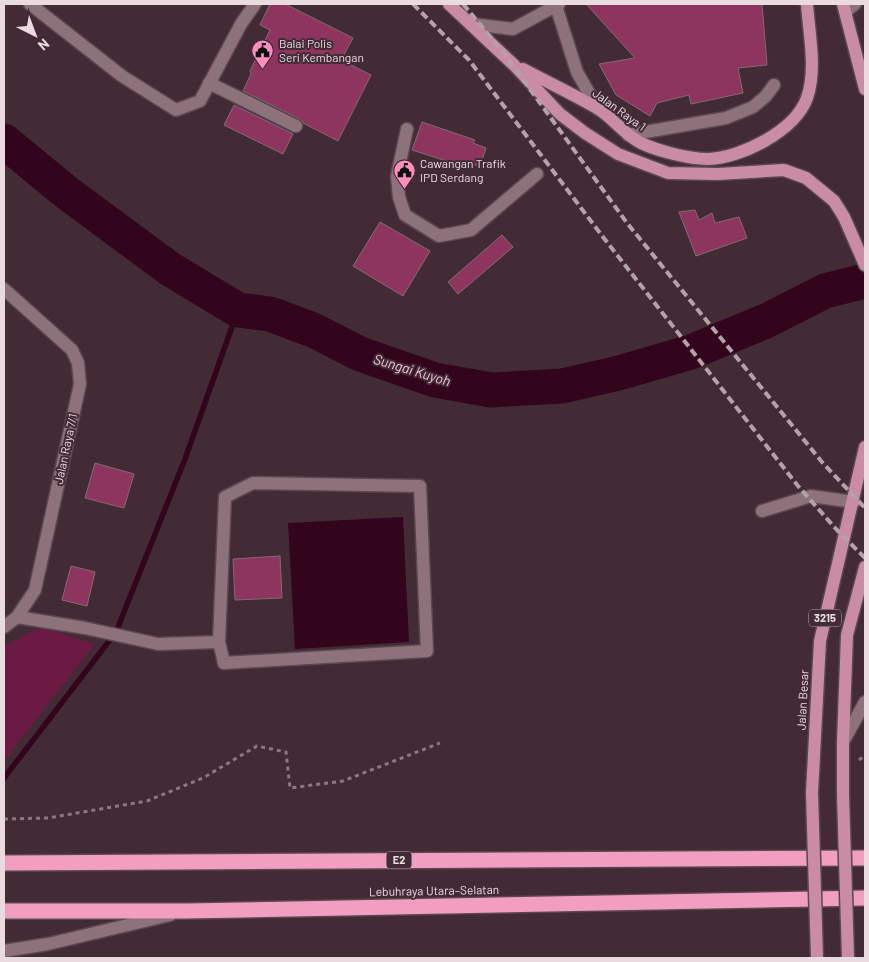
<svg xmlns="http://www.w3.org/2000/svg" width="869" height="962" viewBox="0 0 869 962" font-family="Barlow,sans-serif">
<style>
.green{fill:#6a1a43}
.water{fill:#33051d}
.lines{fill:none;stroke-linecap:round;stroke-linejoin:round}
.stream{stroke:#33051d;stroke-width:5.5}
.river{stroke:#33051d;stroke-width:35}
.building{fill:#8d345f;stroke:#856a74}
.minor-casing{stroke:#5a474f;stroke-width:15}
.major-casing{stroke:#5a474f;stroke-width:15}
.highway-casing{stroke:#5a474f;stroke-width:18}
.path{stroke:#8c7880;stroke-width:3;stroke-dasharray:4 4;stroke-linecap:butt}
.minor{stroke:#8d727c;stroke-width:12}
.major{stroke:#ca8ca5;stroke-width:12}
.highway{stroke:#f29ec1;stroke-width:15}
.rail{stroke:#b3a2a8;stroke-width:4;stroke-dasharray:8 4;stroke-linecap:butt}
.major-bridge-casing{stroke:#5a474f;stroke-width:15;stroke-linecap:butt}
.major-bridge{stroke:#ca8ca5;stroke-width:12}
.labels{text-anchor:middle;stroke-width:4;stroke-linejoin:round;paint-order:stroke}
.shield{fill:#422b35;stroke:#b8a6ad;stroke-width:1}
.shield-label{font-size:11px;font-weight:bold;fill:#eadbe0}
.poi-label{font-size:12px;fill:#eadbe0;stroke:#422b35;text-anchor:start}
.street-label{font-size:12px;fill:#eadbe0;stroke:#422b35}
.water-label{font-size:14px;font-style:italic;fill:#f5c2d6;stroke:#422b35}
</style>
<rect width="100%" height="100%" fill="#422b35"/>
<path class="green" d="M41,627l54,17 -91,117v-115z"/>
<path class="water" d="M403,517l6,125 -114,7 -7,-126z"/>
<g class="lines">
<path class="stream" d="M4,778l112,-146 69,-173 53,-149"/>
<path class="river" d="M4,141l62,51 104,77 68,41 32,4 43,16 47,24 75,26 56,10 71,-4 57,-13 72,-21 75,-31 59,-30 40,-10"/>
</g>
<g class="building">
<path d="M270,4h15l68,34 -12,22 30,15 -33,66 -35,-18 -3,-4 -57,-28 8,-17 -1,-3 20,-41 -10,-5z"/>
<path d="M586,4h176l5,61 -29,3 5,25 -52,11 -2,-9 -32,8 -7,13 -34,-21 -17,-31 36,-6z"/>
<path d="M234,105l59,29 -10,20 -59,-29z"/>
<path d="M422,122l53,18 -2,3 13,5 -6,19 -13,-5 -2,5 -53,-17z"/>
<path d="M695,210l4,10 13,-7 3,10 24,-6 8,21 -51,18 -17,-44z"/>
<path d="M380,222l50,29 -27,45 -50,-30z"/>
<path d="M502,235l11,12 -55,47 -10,-12z"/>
<path d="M95,463l39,11 -10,34 -39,-10z"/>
<path d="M280,556l2,42 -47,2 -2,-41z"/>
<path d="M71,566l24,6 -8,34 -25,-6z"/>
</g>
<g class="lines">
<defs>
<g id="minor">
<path d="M30,4l92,72 54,34 24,-9 41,-77 14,-20"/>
<path d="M556,6l21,66 21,37"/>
<path d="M845,12l10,-8"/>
<path d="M471,24l42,5 46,-25"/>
<path d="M209,83l87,43"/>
<path d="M407,129l-10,47 2,21 6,18 34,21 32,-6 66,-56"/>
<path d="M628,135l98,-17 27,-11 13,-11 8,-11"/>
<path d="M4,289l68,61 6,13 2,21 -45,206 -18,27 -13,10"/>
<path d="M762,511l49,-15 43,6"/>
<path d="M17,617l68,11 73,16 61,-2 5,21 203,-12 -7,-165 -167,-3 -28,14 -6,145"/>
<path d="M843,742l22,-40"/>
<path d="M4,951l44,-7 122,-29"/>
</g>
<g id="major">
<path d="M449,4l65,61 46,49 25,19 33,21 50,19 50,1 66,-4 22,8 28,23 10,16 21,48"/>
<path d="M843,4l22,85"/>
<path d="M523,69c24,13 50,25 74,39 16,10 27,26 44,35 17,8 48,16 67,16 33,-1 87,-28 99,-61 10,-29 2,-64 0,-94"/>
<path d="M812,793l8,-152 45,-194"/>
<path d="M843,795v-53l4,-107 18,-68"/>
</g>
<g id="highway">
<path d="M4,863l861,-5"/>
<path d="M4,911h183l678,-13"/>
</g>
</defs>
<use href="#minor" class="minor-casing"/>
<use href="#major" class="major-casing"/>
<use href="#highway" class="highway-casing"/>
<g class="path">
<path d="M859,760l6,-5"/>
<path d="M4,819l44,-1 99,-17 56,-23 54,-32 29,6 4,36 53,-7 97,-38"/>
</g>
<use href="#minor" class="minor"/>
<use href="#major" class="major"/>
<use href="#highway" class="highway"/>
<g class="rail">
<path d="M413,4l56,56 134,177 195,249 39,44 28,28"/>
<path d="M463,4l40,48 124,171 195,239 43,46"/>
</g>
<defs>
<g id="major-bridge">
<path d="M812,793l5,165"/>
<path d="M843,795l5,163"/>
</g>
</defs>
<use href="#major-bridge" class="major-bridge-casing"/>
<use href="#major-bridge" class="major-bridge"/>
</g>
<defs>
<symbol id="civic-pin" viewBox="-11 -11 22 30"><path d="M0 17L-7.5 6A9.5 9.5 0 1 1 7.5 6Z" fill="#fd8ebf" stroke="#422b35"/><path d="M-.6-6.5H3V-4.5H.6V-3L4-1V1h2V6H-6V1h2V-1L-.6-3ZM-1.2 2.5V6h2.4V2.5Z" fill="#111"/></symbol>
</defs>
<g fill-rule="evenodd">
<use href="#civic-pin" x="250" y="38" width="25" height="34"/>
<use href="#civic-pin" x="392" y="158" width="25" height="34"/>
</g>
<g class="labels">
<g class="shield">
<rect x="809" y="609.5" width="32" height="17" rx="4"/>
<rect x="386.5" y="851.5" width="25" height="17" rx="4"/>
</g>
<g class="shield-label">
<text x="825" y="622">3215</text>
<text x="399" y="864">E2</text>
</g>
<g class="poi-label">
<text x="279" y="48">Balai Polis<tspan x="279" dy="14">Seri Kembangan</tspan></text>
<text x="420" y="168">Cawangan Trafik<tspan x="420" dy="14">IPD Serdang</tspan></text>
</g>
<g class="street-label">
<text transform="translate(619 110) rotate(36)" y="4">Jalan Raya 1</text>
<text transform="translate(66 449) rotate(-78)" y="4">Jalan Raya 7/1</text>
<text transform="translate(803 700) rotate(-87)" y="4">Jalan Besar</text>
<text transform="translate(434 891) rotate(-1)" y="4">Lebuhraya Utara–Selatan</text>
</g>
<g class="water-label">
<text transform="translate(412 370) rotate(17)" y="5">Sungai Kuyoh</text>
</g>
</g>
<rect width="869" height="962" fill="none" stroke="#eadbe0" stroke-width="10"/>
<g transform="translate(35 35) rotate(138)" stroke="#422b35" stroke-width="4" paint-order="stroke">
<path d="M0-4L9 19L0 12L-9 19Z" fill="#eadbe0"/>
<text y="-8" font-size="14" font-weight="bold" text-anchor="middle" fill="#eadbe0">N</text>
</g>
</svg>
